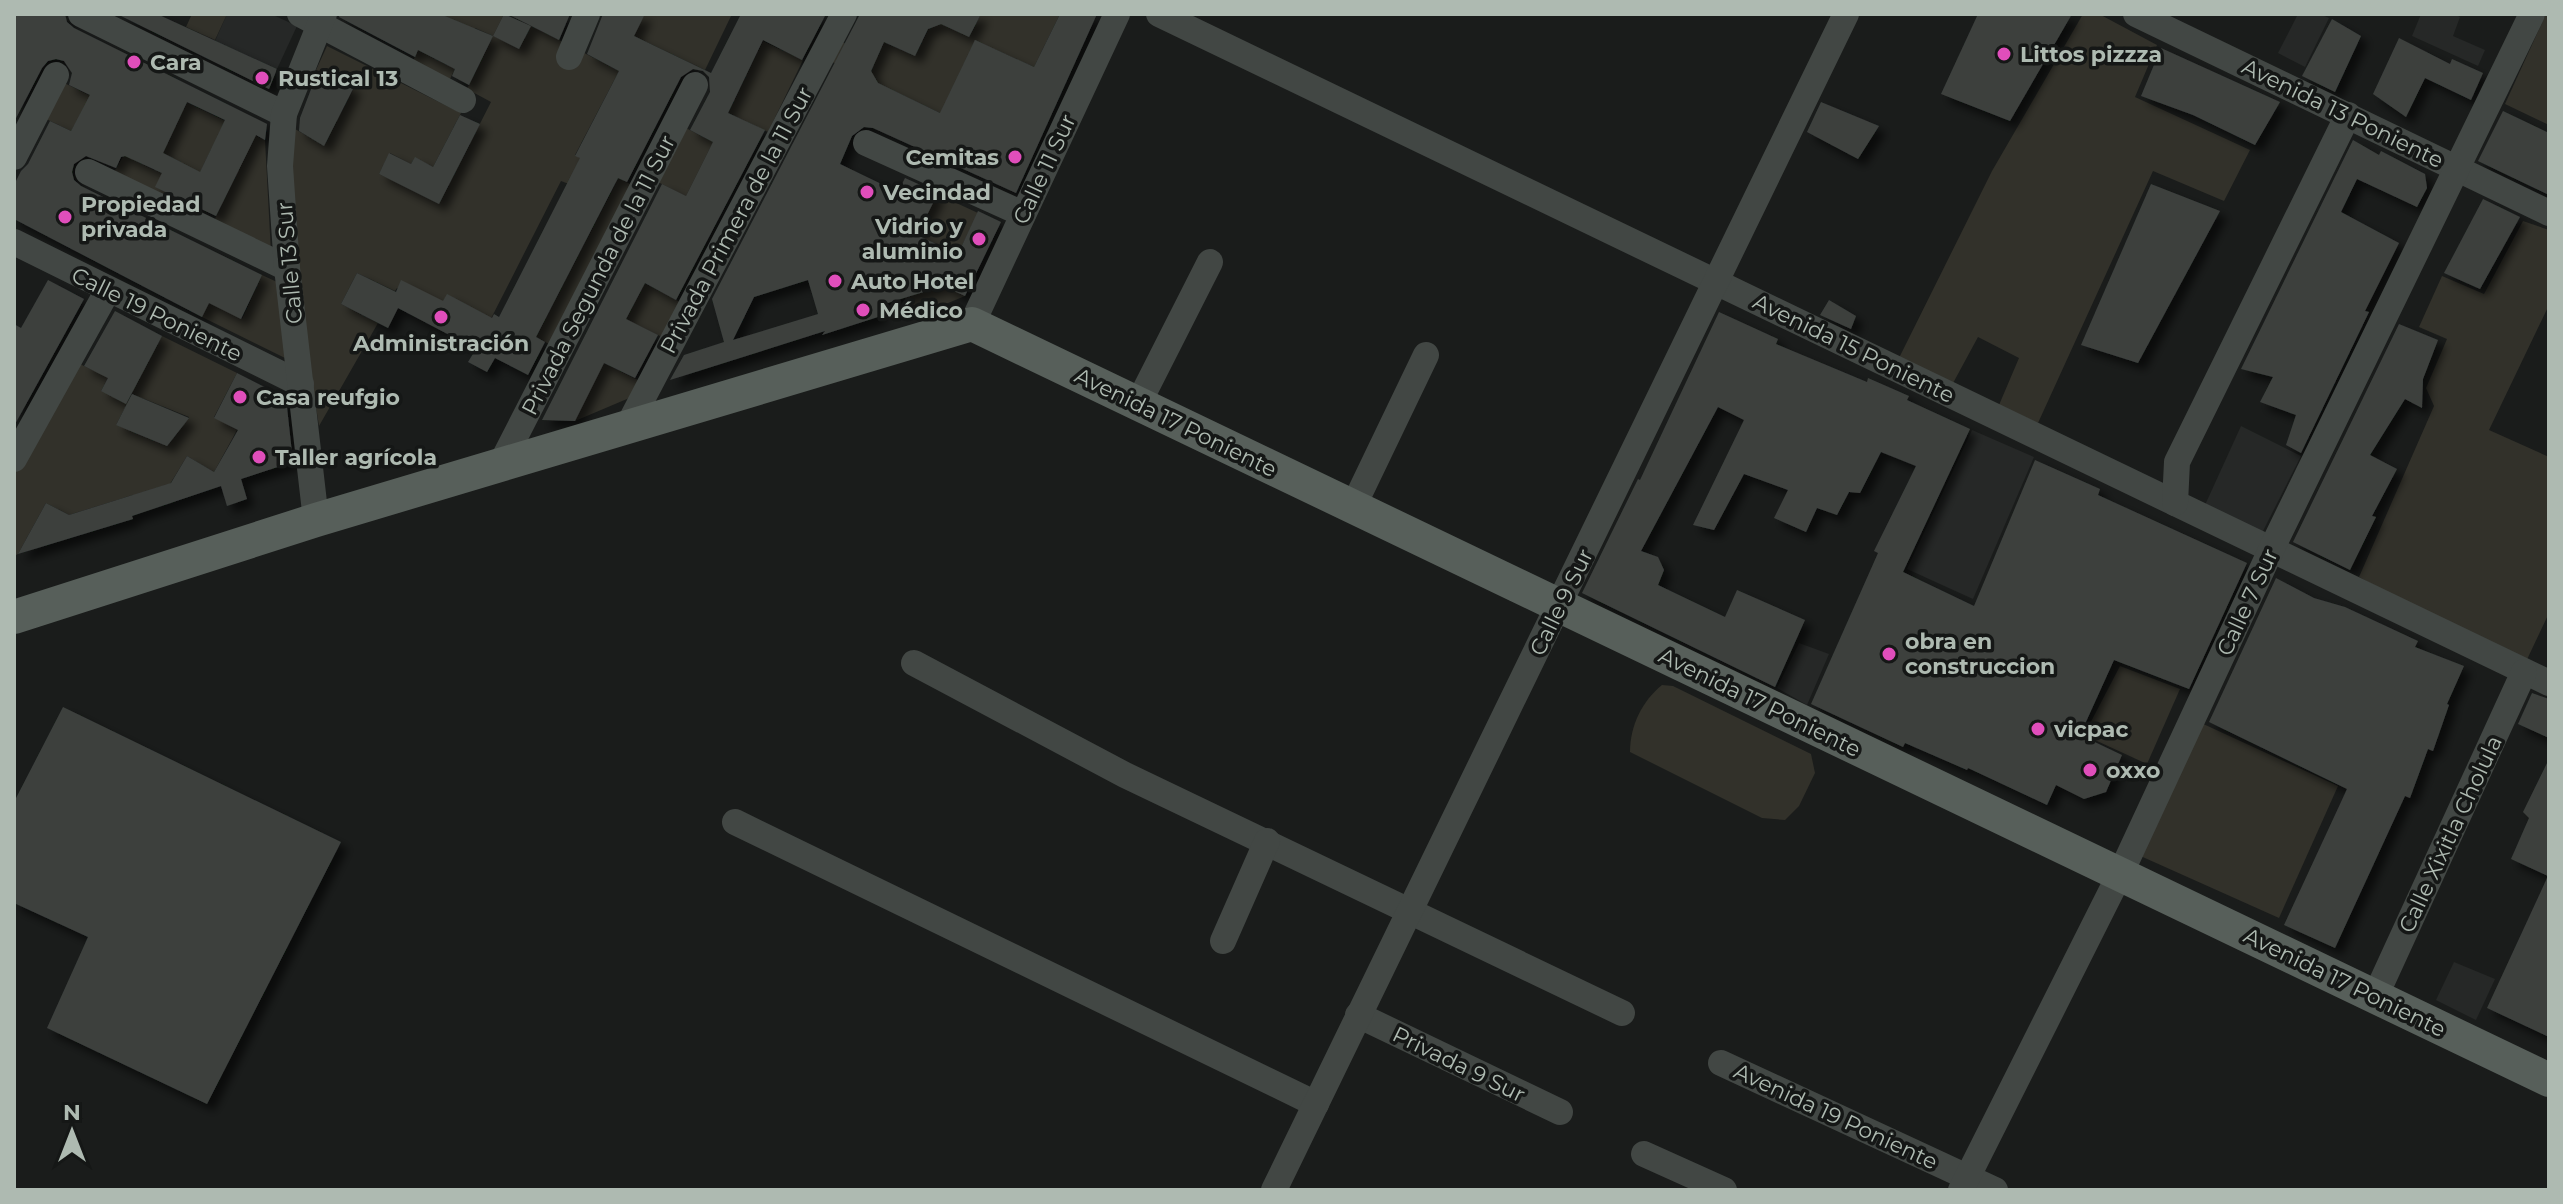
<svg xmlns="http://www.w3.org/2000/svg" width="2563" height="1204" viewBox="0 0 2563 1204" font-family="Montserrat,sans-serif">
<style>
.built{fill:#262827}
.green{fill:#32312a;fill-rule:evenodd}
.building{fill:#3c403e;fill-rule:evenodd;filter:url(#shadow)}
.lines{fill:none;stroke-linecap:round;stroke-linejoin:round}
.minor{stroke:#424744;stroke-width:26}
.major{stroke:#575f5a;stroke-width:34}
.poi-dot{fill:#e04ebb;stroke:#151716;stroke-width:3}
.labels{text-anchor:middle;stroke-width:7;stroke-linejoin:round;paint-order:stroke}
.poi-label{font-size:22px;font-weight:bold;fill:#aebab1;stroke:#151716;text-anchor:start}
.street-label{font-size:22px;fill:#aebab1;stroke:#151716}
</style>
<defs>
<filter id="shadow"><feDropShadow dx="7" dy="7" stdDeviation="4" flood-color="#0009"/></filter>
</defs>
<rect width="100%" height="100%" fill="#1a1c1b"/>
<g class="built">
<path d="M227,14h44l26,12 -20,43 -62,-28z"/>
<path d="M2298,14h22l9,4 -24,49 -27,-14z"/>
<path d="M2421,14h33l6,3 -7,19 32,14 -7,16 -66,-30z"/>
<path d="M2241,426l60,30 -39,77 -57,-28z"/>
<path d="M1972,430l62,27 -61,142 -66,-30z"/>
<path d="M1799,643l30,11 -22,51 -30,-17z"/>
<path d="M2454,962l41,17 -19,41 -40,-20z"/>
</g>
<g class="green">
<path d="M192,14h35l-12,26 -29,-13z"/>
<path d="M440,14h64l-11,22 26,13 12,-23 -24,-12h29l-4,12 87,45 -44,84 11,6 -12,25 -13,-5 -85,167 -19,-9 14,-28 -48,-10 -26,-13 -2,3 -38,-18 -16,31 37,19 -59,103 -21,-133 -8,-167 34,20 30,-58 -38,-18 11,-24 134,67 -28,54 -18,-9 -4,6 -21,-11 -11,21 60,30 52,-102 -24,-13 26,-53 -18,-8 -26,53 -37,-18 6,-13 29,15z"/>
<path d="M645,14h87l-27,56 -71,-34z"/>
<path d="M981,14h79l-26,53 -40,-18 -18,81 -148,-70 10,-20 38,18 8,-16 31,14 18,-36 36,17z"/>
<path d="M2083,14h16l58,31 -22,52 115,53 -26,51 -71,-30 -115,252 -39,-18 20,-47 -41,-21 -26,48 -53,-27 93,-187z"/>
<path d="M2546,14h3v111l-44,-21z"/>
<path d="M763,41l40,19 -35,72 -40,-19z"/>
<path d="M110,65l155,75 6,113 -59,-28 10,-21 -14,-6 13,-26 13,6 7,-14 -30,-14 -30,61 -70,-34 23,-39 -4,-3 5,-9 11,5 -14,28 22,11 18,-39 -51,-25 -4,8 -10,-5 -7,15 -6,-2 -5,11 -6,-3 3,-5 -9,-4 -6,10 -31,-15 18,-36 31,15 6,-1z"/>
<path d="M684,127l29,15 -27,54 -30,-15z"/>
<path d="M609,173l23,12 -83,159 -13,-7 80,-154z"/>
<path d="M937,194l41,19 -20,41 -41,-19z"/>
<path d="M2523,221l26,9v75l-60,125 60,27v156l-26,55 -164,-91 75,-171 -8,-18 21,-49 -28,-12 23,-51 42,18z"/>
<path d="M262,275l15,7 8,76 -83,-41 7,-14 33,16z"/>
<path d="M925,277l40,19 -53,22 -7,-20 24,-8z"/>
<path d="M645,283l35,19 -18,35 -36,-18z"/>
<path d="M162,336l75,37 -23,44 23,13 -23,42 -27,-16 -31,51 -23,-12 -64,20 -23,-12 -28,51 -4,2v-80l62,-114 18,9 16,3 -9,17 39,-14zM132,394l57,23v1l-73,7z"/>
<path d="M604,363l36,18 -6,15 -59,25z"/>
<path d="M2120,666l60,23 -33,75 -63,-29z"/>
<path d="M1662,685l11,1 138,68 4,19 -16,33 -14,14 -23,-2 -132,-66c0,-26 12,-51 32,-67z"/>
<path d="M2199,722l139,64 -59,132 -143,-64z"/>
</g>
<g class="building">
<path d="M14,14h51l2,8 7,6 193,96 -2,16 -9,-5 -40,81 -61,-29 7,-14 -37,-17 -4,1 -5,11 -30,-12 -12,8 -2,8 2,8 7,6 181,89 -21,44 -32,-16 -7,14 -188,-98v-34l7,-14 7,-7 22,-43 21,10 19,-36 -21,-10 3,-12 -8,-12 -8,-2 -8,2 -6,7 -28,54zM187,102l38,18 -25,52 -37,-19z"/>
<path d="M117,14h40l120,55 -8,20z"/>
<path d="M340,14h100l53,22 -24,49 -17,-9 3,-7 -37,-19 -3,7 -76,-40z"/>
<path d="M504,14l27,12 -12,23 -26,-13z"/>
<path d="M508,14h62l-11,26z"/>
<path d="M603,14h42l-11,22 77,37 30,-59h85l-24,46 -39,-20 -35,73 37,17 -89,170 -31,-17 -19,36 32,16 -23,43 -31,-15 -29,58 -33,-1 120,-236 24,12 27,-54 -23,-12 20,-38 -1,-15 -6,-6 -10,-2 -12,8 -54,105 -9,-4 -82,159 9,5 -17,33 -33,-17 -8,14 -19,-10 8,-13 -78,-41 -10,20 -47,-24 16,-31 39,19 5,-12 42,21 4,-7 45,24 2,-4 5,3 81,-159 -5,-2 44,-85 -32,-17z"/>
<path d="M860,14h121l-12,23 -28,-13 -13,5 -13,27 -31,-14 -13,29 7,12 62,30 35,-73 59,27 26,-53h37l-81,179 -143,-65 -9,-1 -12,9 -12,28 58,28 7,-14 33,15 -21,42 41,19 20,-43 23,11 -36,74 -22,-10 -65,20 3,10 -28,9 -31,10 3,-4 -155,49 14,-25 40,-13 -12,-43zM808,280l10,34 -85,26 21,-43z"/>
<path d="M1978,14h94l-62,107 -69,-27z"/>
<path d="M2332,19l29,17 -26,56 -33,-16z"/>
<path d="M2399,38l51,26 2,-5 31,14 -12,27 -46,-22 -19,39 -33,-23z"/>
<path d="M2161,48l119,54 -25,43 -62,-30 -52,-19z"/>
<path d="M318,71l36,16 -30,59 -25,-15 1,-13z"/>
<path d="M1821,102l58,24 -21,33 -51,-27z"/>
<path d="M2503,111l46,22v62l-71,-34z"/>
<path d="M460,115l20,9 -41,80 -60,-30 10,-21 22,11 4,-7 18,10z"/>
<path d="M2353,140l26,15 2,-4 44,23 2,14 -10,19 -60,-28 -16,33 58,31 -34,68 4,1 -68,141 -15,-8 10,-30 -36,-13 13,-25 -32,-8z"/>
<path d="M2151,184l69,27 -82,152 -57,-18z"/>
<path d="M2483,199l37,18 -40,72 -36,-16z"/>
<path d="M48,280l36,19 -70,127v-102l7,4z"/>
<path d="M1829,300l27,16 -5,13 -31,-14z"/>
<path d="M115,311l47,25 -36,68 -25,-13 7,-13 -24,-12z"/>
<path d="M1719,312l59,27 -2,5 91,38 1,-4 41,18 -2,4 63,29 -67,143 71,34 61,-146 65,29 -2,6 149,68 -58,126 -75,-29 -34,75 42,20 -16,37 -22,7 -28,-14 -9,20 -79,-37 -1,2 -62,-27 -2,4 -92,-43 67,-151 -4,-2 42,-85 -35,-14 -21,41 -11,-1 -12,23 -20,-7 -11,24 -32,-14 14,-28 -44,-16 -30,56 -21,-5 51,-105 -26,-13 -77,144 17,6 6,13 -6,15 67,32 12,-27 68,30 -30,67 -193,-94 56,-114 2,1z"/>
<path d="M2399,324l39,16 -15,39 -1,29 -17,-9 -35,56 27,14 -25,47 4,1 -26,53 -57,-28z"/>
<path d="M237,373l49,25 7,64 -52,17 6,20 -20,7 -6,-20 -89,30 1,3 -115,35 28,-51 23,12 102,-32 16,-27 27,16 24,-42 -24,-12z"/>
<path d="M132,394l57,24 -22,28 -51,-21z"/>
<path d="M2276,578l38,20 31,9 73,34 -3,6 49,19 -17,38 2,1 -16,46 -5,-2 -18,49 -5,-2 -70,152 -51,-23 63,-136 -138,-67z"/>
<path d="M2532,693l17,6v39l-31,-14z"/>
<path d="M63,707l278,135 -134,262 -160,-76 41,-91 -74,-34v-101z"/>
<path d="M2549,759v278l-62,-29 61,-132 -37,-17 18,-41 -6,-6z"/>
</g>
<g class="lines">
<g class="minor">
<path d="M81,14l203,100"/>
<path d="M300,14l163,86"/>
<path d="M1159,14l1390,669"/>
<path d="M2136,14l413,199"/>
<path d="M569,57l18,-43"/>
<path d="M866,143l157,71"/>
<path d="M14,157l42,-82"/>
<path d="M88,172l199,96"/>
<path d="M14,242l287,142"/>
<path d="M972,324l145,-310"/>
<path d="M1138,404l72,-142"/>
<path d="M628,426l216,-412"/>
<path d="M14,459l94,-169"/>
<path d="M501,464l194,-379"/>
<path d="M2175,503l2,-41 171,-347"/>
<path d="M1353,507l73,-152"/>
<path d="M316,520l-29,-252 -7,-102 4,-52 40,-100"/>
<path d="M914,663l211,112 497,238"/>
<path d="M735,822l581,282"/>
<path d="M1223,941l44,-100"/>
<path d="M2375,997l149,-325"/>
<path d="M1358,1015l202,97"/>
<path d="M1721,1063l274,127"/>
<path d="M1644,1154l80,36"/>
<path d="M1274,1190l572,-1176"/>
<path d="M1961,1190l164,-326 146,-314 261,-536"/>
</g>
<path class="major" d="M14,617l302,-97 656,-196 1577,756"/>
</g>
<g class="poi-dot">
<circle cx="2004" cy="54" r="8"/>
<circle cx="134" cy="62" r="8"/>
<circle cx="262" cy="78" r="8"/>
<circle cx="1015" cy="157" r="8"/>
<circle cx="867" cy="192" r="8"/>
<circle cx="65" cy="217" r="8"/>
<circle cx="979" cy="239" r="8"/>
<circle cx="835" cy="281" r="8"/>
<circle cx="863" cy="310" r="8"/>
<circle cx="441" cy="317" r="8"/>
<circle cx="240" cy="397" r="8"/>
<circle cx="259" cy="457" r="8"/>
<circle cx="1889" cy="654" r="8"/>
<circle cx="2038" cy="729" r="8"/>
<circle cx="2090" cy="770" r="8"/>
</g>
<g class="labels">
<g class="poi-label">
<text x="2020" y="62">Littos pizzza</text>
<text x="150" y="70">Cara</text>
<text x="278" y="86">Rustical 13</text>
<text x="999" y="165" text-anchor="end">Cemitas</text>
<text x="883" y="200">Vecindad</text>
<text x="81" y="212">Propiedad<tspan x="81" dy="25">privada</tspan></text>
<text x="963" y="234" text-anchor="end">Vidrio y<tspan x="963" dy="25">aluminio</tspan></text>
<text x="851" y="289">Auto Hotel</text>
<text x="879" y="318">Médico</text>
<text x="441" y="351" text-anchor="middle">Administración</text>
<text x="256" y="405">Casa reufgio</text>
<text x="275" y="465">Taller agrícola</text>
<text x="1905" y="649">obra en<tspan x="1905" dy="25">construccion</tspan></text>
<text x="2054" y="737">vicpac</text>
<text x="2106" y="778">oxxo</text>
</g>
<g class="street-label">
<text transform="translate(2343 113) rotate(26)" y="8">Avenida 13 Poniente</text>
<text transform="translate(1044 169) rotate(-65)" y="8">Calle 11 Sur</text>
<text transform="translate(736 220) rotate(-62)" y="8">Privada Primera de la 11 Sur</text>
<text transform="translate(289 263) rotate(-95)" y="8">Calle 13 Sur</text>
<text transform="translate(598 275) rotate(-63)" y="8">Privada Segunda de la 11 Sur</text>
<text transform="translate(157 314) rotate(26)" y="8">Calle 19 Poniente</text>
<text transform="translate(1854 348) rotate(26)" y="8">Avenida 15 Poniente</text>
<text transform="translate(1176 422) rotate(26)" y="8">Avenida 17 Poniente</text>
<text transform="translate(1561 602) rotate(-64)" y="8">Calle 9 Sur</text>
<text transform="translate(2247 602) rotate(-65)" y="8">Calle 7 Sur</text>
<text transform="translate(1760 702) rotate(26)" y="8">Avenida 17 Poniente</text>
<text transform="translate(2450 834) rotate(-65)" y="8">Calle Xixitla Cholula</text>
<text transform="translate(2345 982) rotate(26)" y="8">Avenida 17 Poniente</text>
<text transform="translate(1459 1064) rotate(26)" y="8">Privada 9 Sur</text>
<text transform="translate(1836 1116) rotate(25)" y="8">Avenida 19 Poniente</text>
</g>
</g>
<rect width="2563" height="1204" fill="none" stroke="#aebab1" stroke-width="32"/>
<g transform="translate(72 1132)" stroke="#151716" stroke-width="6" paint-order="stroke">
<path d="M0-6L14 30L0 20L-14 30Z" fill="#aebab1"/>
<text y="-12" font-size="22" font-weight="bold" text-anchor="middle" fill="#aebab1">N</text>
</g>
</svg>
